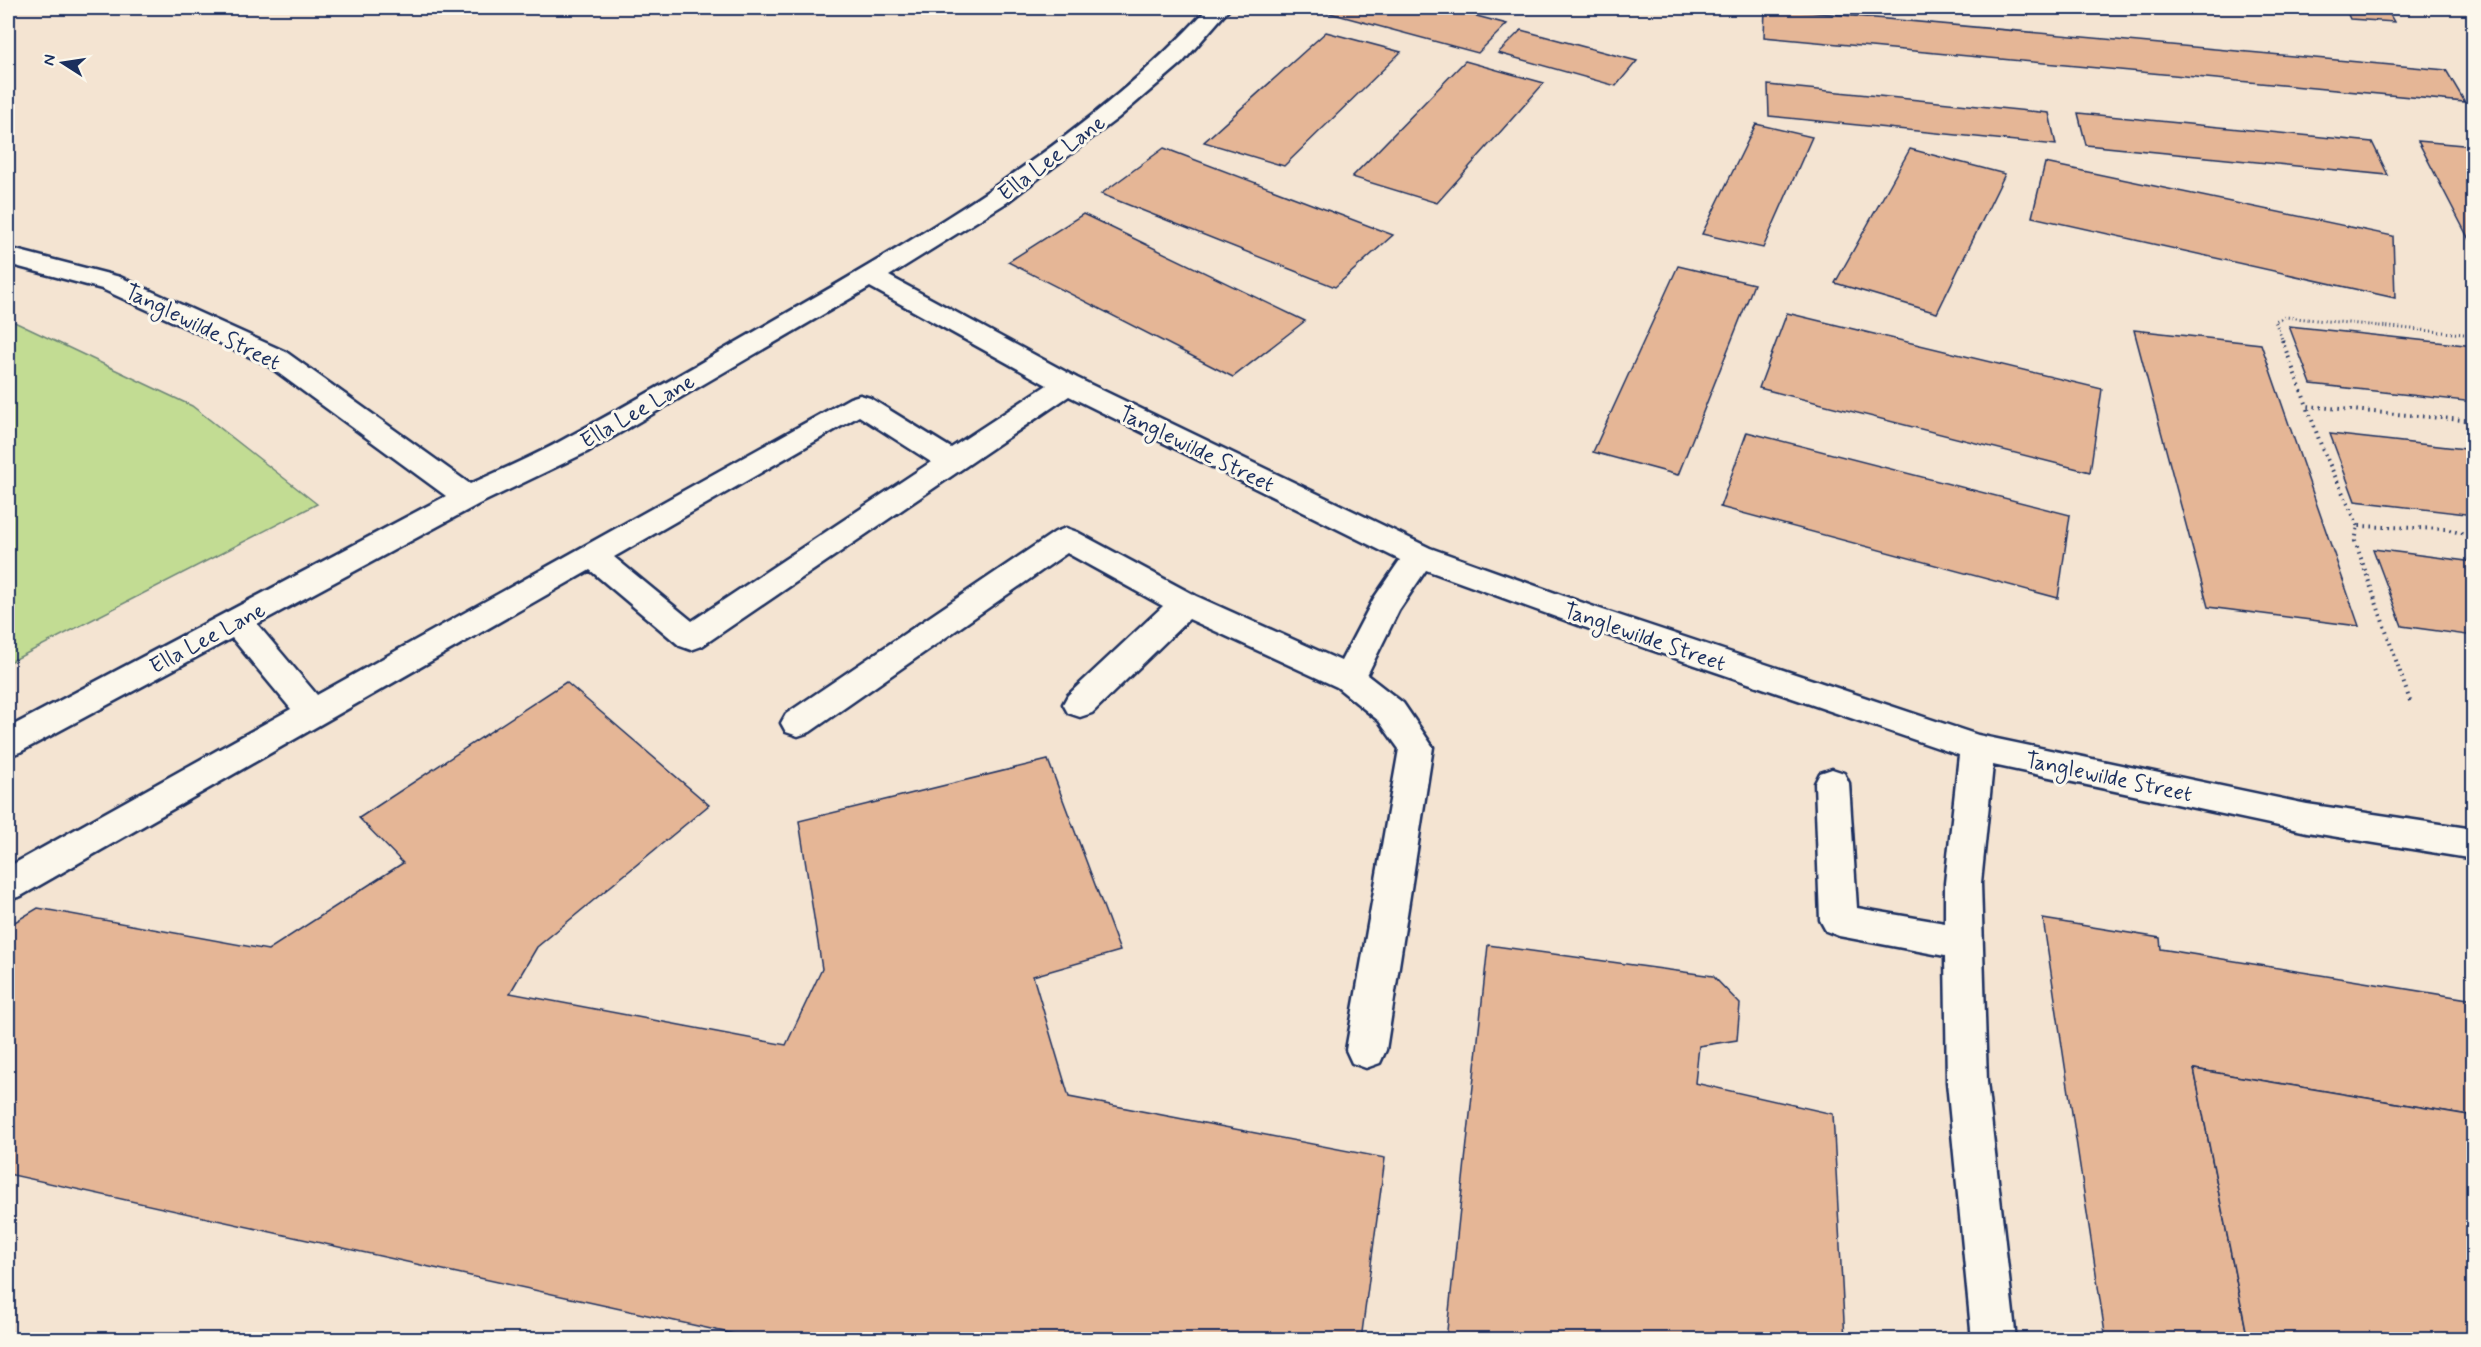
<svg xmlns="http://www.w3.org/2000/svg" width="2481" height="1347" viewBox="0 0 2481 1347" font-family="Mynerve,sans-serif">
<style>
.green{fill:#c2dc93;stroke:#6e8678;stroke-width:1.5}
.building{fill:#e5b696;stroke:#1b2f5e;stroke-width:1.5}
.lines{fill:none;stroke-linecap:round;stroke-linejoin:round}
.minor-casing{stroke:#1b2f5e;stroke-width:5}
.path-far1{stroke:#1b2f5e;stroke-width:3;stroke-dasharray:1 3;stroke-linecap:butt}
.path{stroke:#1b2f5e;stroke-width:4;stroke-dasharray:1.5 4.5;stroke-linecap:butt}
.minor{fill:#fbf7ec;fill-rule:evenodd}
.labels{text-anchor:middle;stroke-width:6;stroke-linejoin:round;paint-order:stroke}
.street-label{font-size:22px;fill:#1b2f5e;stroke:#fbf7ec}
</style>
<rect width="100%" height="100%" fill="#f4e4d2"/>
<filter id="ink" filterUnits="userSpaceOnUse"><feTurbulence type="fractalNoise" baseFrequency=".0167" numOctaves="2"/><feDisplacementMap in="SourceGraphic" scale="12" xChannelSelector="R" yChannelSelector="G"/><feConvolveMatrix kernelMatrix="1 2 1 2 8 2 1 2 1" color-interpolation-filters="sRGB"/></filter>
<g filter="url(#ink)">
<path class="green" d="M8,319l184,87 125,98 -309,159z"/>
<g class="building">
<path d="M1311,8h135l61,16 -29,29z"/>
<path d="M1765,8l681,62 19,32 -701,-65z"/>
<path d="M2345,8h41l8,14 -44,-3z"/>
<path d="M1521,30l116,31 -21,25 -118,-33z"/>
<path d="M1326,32l75,20 -117,114 -80,-24z"/>
<path d="M1465,61l79,22 -107,120 -85,-26z"/>
<path d="M1768,85l281,28 7,32 -287,-29z"/>
<path d="M2078,113l294,29 16,33 -302,-30z"/>
<path d="M1756,124l56,13 -49,111 -61,-14z"/>
<path d="M2418,141l56,5v103z"/>
<path d="M1164,148l229,87 -58,52 -234,-93z"/>
<path d="M1910,149l95,25 -68,139 -102,-30z"/>
<path d="M2045,163l348,73 2,62 -363,-81z"/>
<path d="M1083,214l222,107 -72,56 -225,-115z"/>
<path d="M1678,266l76,18 -76,191 -85,-23z"/>
<path d="M1787,313l315,76 -12,83 -331,-84z"/>
<path d="M2289,326l185,20v56l-163,-18z"/>
<path d="M2134,330l127,14 98,282 -151,-19z"/>
<path d="M1747,432l323,83 -12,83 -338,-91z"/>
<path d="M2330,434l144,16v65l-119,-14z"/>
<path d="M2373,549l101,13v74l-72,-10z"/>
<path d="M566,682l143,123 -172,142 -27,46 276,52 36,-76 -23,-148 249,-61 72,191 -87,25 36,121 316,61 -24,182h-600l-753,-166v-248l30,-18 230,42 135,-87 -44,-45z"/>
<path d="M2043,919l117,19 1,11 313,51v116l-280,-47 54,271h-142z"/>
<path d="M1488,945l225,31 27,28 -3,36 -38,6 -4,37 138,31 12,226h-399z"/>
<path d="M2194,1069l280,47v224h-226z"/>
</g>
<g class="lines">
<defs>
<path id="minor" d="M1208,8h22l-48,55 -64,55 -112,85 -117,73 188,102 353,170 170,61 378,126 329,69 167,25v30l-167,-27 -314,-67 -12,118 6,199 29,258h-44l-25,-258 -2,-126 -106,-20 -13,-5 -6,-11 -5,-137 5,-10 12,-4 12,4 5,10 8,125 88,15v-40l14,-128 -381,-130 -152,-55 -27,40 -32,65 36,28 30,44 -47,303 -6,13 -14,5 -14,-5 -6,-13 53,-301 -20,-28 -42,-34 -148,-68 -97,94 -12,4 -12,-4 -5,-9 5,-9 95,-89 -96,-53 -257,179 -12,4 -12,-4 -5,-9 5,-9 269,-182 11,-4 11,4 119,64 145,65 33,-63 26,-38 -331,-164 -367,250 -11,4 -11,-4 -90,-76 -569,326 -13,4v-33l283,-158 -59,-71 -212,114 -12,4v-28l438,-232 -180,-132 -164,-75 -94,-25v-16l112,29 166,75 184,132c33,-15 67,-29 98,-47 69,-37 137,-77 205,-116 155,-89 313,-180 435,-313zM870,287l177,98 -96,63 -81,-50 -10,-3 -10,3 -533,297 -60,-71 222,-120 108,-52zM859,416l72,46 -239,159 -78,-64z"/>
</defs>
<use href="#minor" class="minor-casing"/>
<path class="path-far1" d="M2283,342l-8,-21 10,-4 189,18"/>
<g class="path">
<path d="M2282,340l25,66"/>
<path d="M2358,526l-36,-78 -15,-42 167,15"/>
<path d="M2410,701l-55,-160 3,-15 87,3 29,7"/>
</g>
<use href="#minor" class="minor"/>
</g>
</g>
<g class="labels">
<g class="street-label">
<text transform="translate(1051 157) rotate(-37)" y="8">Ella Lee Lane</text>
<text transform="translate(203 326) rotate(26)" y="8">Tanglewilde Street</text>
<text transform="translate(637 410) rotate(-30)" y="8">Ella Lee Lane</text>
<text transform="translate(1197 448) rotate(26)" y="8">Tanglewilde Street</text>
<text transform="translate(1645 636) rotate(19)" y="8">Tanglewilde Street</text>
<text transform="translate(207 637) rotate(-28)" y="8">Ella Lee Lane</text>
<text transform="translate(2109 776) rotate(12)" y="8">Tanglewilde Street</text>
</g>
</g>
<rect width="2481" height="1347" fill="none" stroke="#fbf7ec" stroke-width="30"/>
<rect x="15" y="15" width="2451" height="1317" fill="none" stroke="#1b2f5e" stroke-width="2" filter="url(#ink)"/>
<g transform="translate(63 63) rotate(282)" stroke="#fbf7ec" stroke-width="4.5" paint-order="stroke">
<path d="M0-4.5L10 22L0 15L-10 22Z" fill="#1b2f5e"/>
<text y="-9" font-size="16" font-weight="bold" text-anchor="middle" fill="#1b2f5e">N</text>
</g>
</svg>
